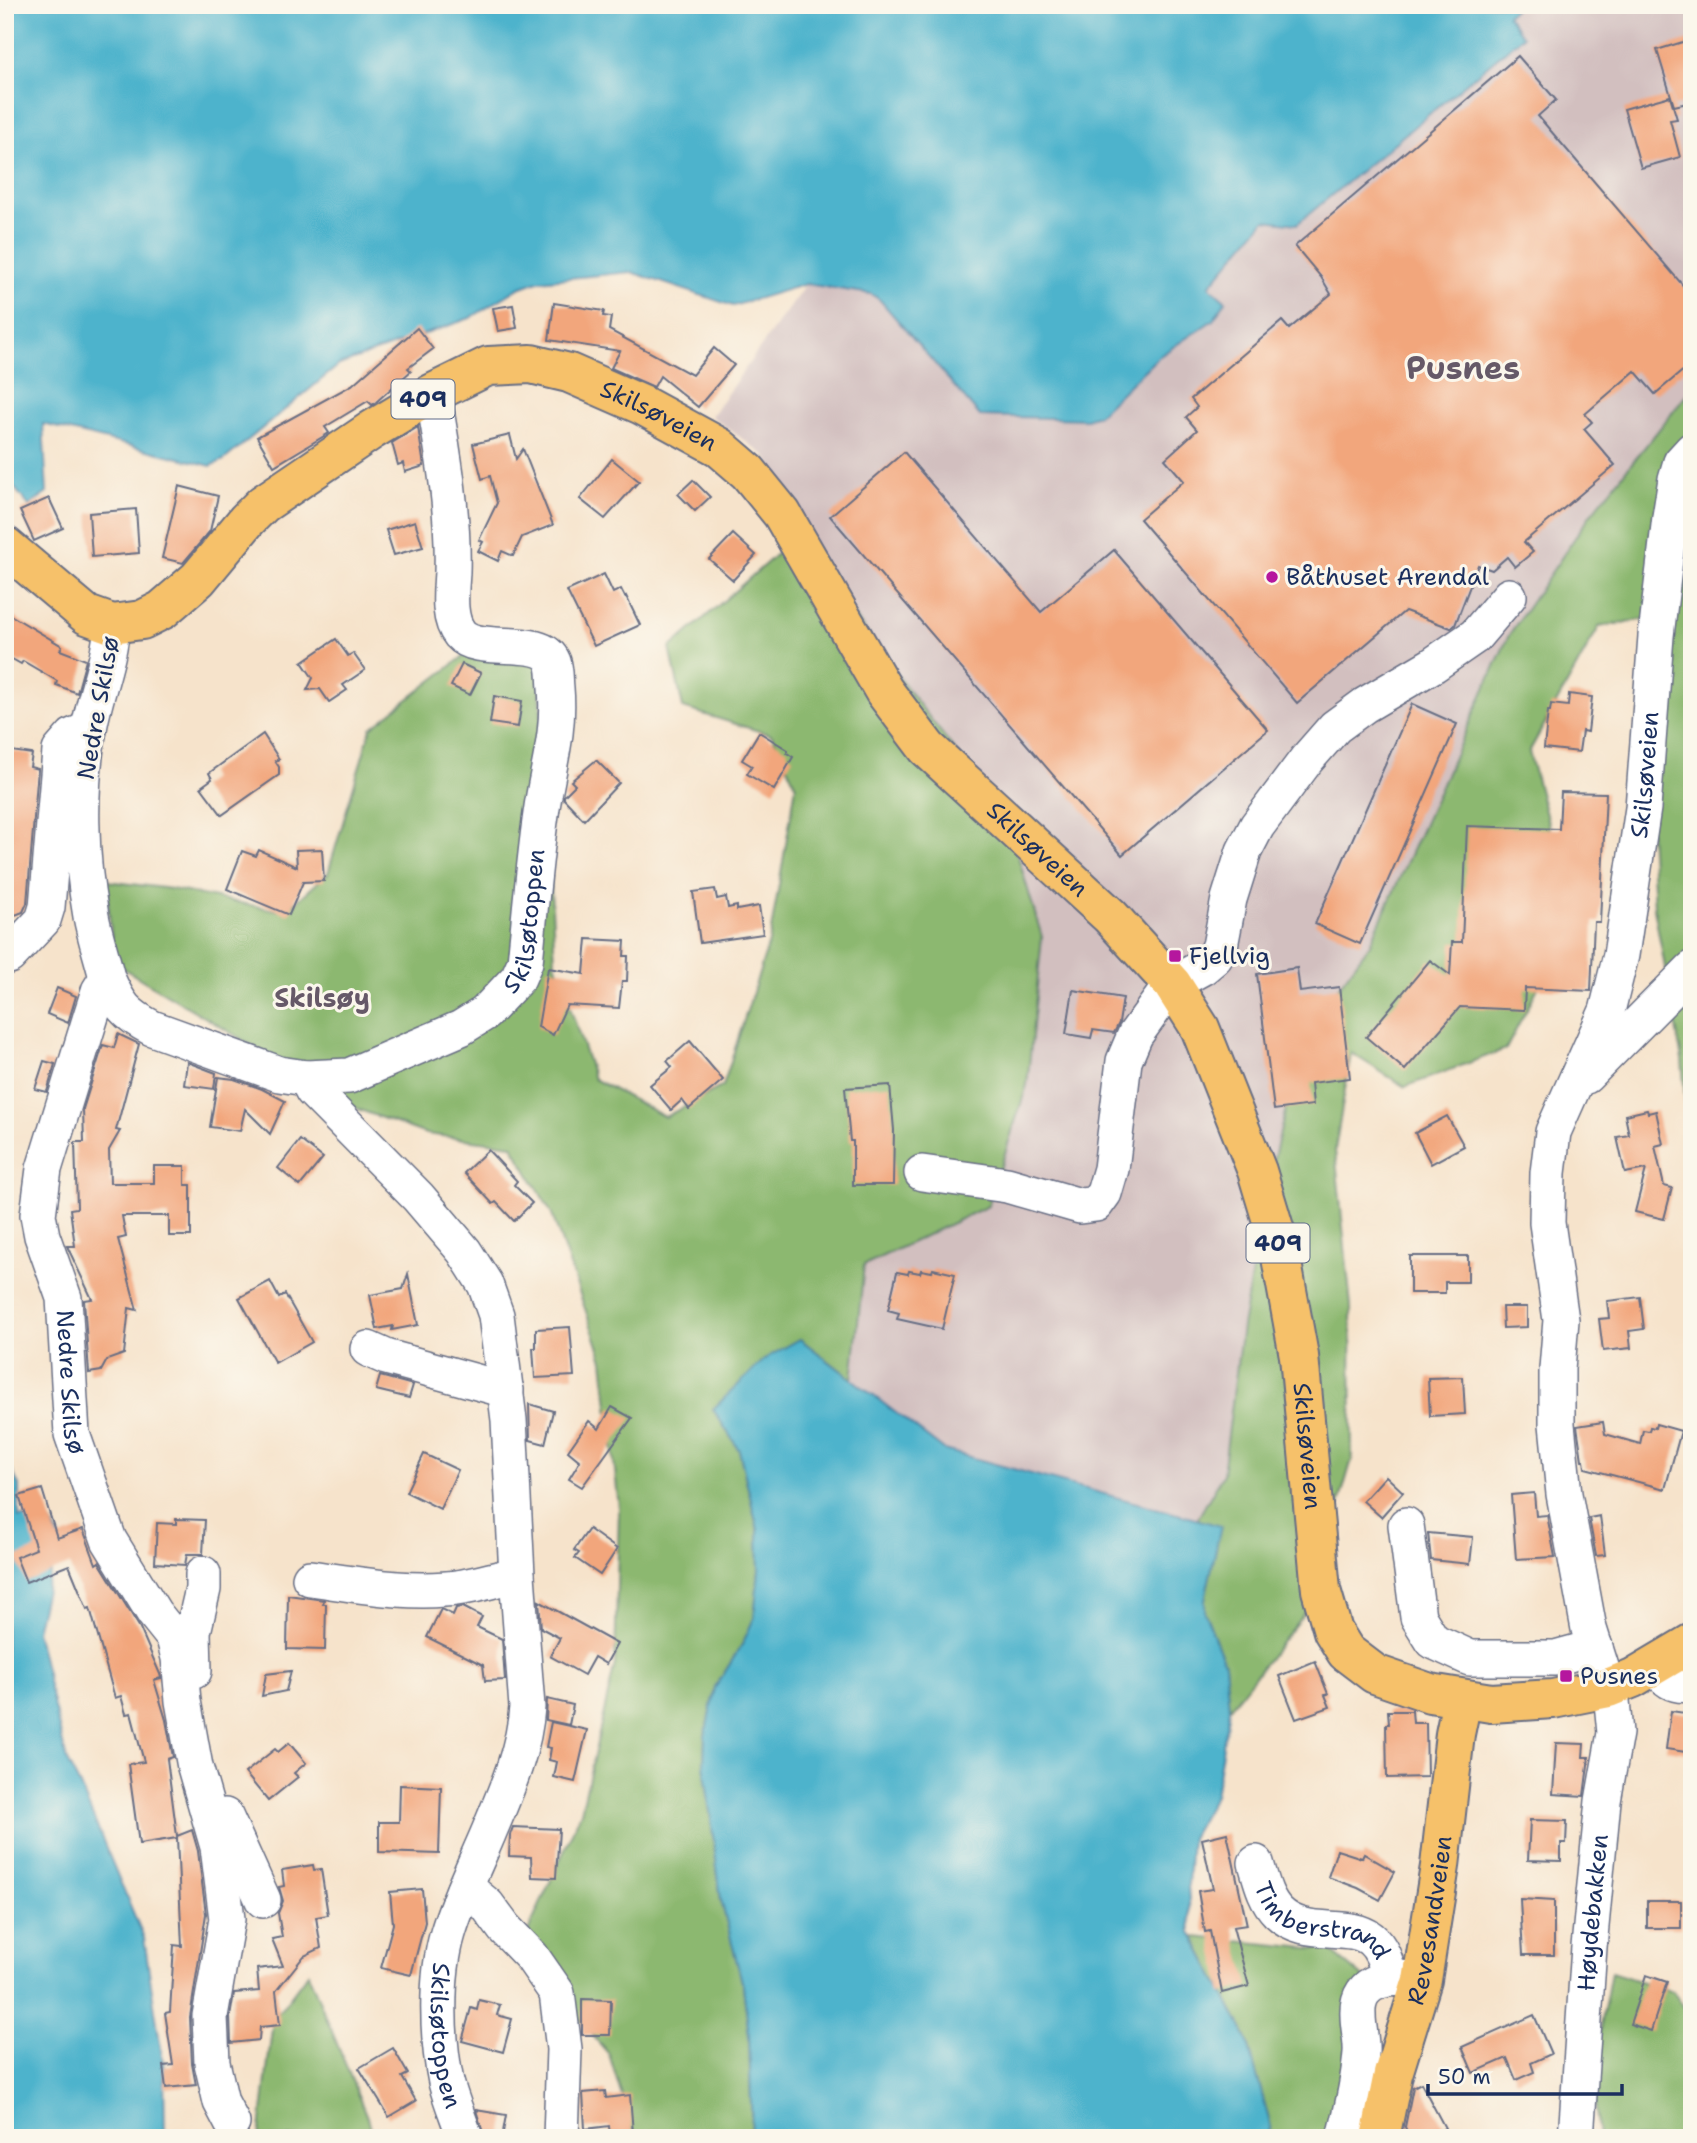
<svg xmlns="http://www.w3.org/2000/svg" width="1697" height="2143" viewBox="0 0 1697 2143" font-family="'Shantell Sans',sans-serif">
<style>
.industrial{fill:#d2bfbf}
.forest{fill:#8cb870;stroke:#547467;stroke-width:2}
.water{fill:#4eb3cc;stroke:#347195;stroke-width:2}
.building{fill:#f2a67c}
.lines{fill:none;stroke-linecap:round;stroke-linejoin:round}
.minor-casing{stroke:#686e84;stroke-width:38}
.major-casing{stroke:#686e84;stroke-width:42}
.minor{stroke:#fff;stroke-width:35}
.major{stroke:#f6c16b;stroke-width:38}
.poi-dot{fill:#b5179e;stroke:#fbf7ec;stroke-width:2.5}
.labels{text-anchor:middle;stroke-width:6;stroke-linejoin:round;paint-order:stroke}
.shield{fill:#fbf7ec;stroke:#5e6b89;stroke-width:2}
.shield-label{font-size:23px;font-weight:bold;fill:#1b2f5e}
.street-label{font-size:24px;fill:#1b2f5e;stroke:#fbf7ec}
.poi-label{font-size:24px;fill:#1b2f5e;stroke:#fbf7ec;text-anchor:start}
.neighbourhood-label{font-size:26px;font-weight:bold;fill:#665968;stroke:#fbf7ec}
.district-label{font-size:32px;font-weight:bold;fill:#665968;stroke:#fbf7ec}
</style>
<rect width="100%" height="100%" fill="#fbf7ec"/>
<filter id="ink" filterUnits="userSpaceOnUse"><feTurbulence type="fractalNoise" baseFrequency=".0143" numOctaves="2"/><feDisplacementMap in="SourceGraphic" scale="14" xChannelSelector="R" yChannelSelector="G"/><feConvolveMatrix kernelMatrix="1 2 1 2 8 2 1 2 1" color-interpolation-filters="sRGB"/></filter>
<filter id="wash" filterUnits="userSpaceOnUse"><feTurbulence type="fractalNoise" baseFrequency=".00686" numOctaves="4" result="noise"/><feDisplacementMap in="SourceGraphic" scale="28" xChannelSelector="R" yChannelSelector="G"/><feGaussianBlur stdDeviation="1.57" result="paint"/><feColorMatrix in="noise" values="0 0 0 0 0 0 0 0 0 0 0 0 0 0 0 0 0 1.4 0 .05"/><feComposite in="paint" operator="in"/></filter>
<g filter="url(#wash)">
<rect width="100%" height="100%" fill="#f6e3cb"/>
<path class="industrial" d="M1519,5h173v383l-101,126 -82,121 -139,309 -66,90 -35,144 -27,148 -19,148 -26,46 -253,-70 -92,-71 12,-114 124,-59 18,-390 -94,-121 -90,-124 -56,-115 -55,-40 95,-132 65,10 9,6 100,116 94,4 12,-1 12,-4 59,-57 56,-38 -5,-34 57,-66 258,-184 -16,-21z"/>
<g class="forest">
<path d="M1692,388v793l-10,-121 -28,-152 -8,-152 -1,-137 -46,8 -70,125 20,74 -8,39v117l-35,67 -101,38 -54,-34 -16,97 16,156 1,153 -43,148 -80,102 -4,-45 -20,-51v-14l15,-72 -23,-7 26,-46 19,-148 27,-148 35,-144 66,-90 139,-309 82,-121z"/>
<path d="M803,531l19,40 90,124 94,121 36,121 -15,148 -39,121 -124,59 -12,114 -52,-40 -87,70 26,41 19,80 1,40 -5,49 -11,24 -28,45 -10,48 -1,27 17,137 22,86 6,49 3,103h-117l-26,-84 -90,-102 62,-140 34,-148 4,-156 -16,-148 -52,-148 -39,-67 -86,-11 -66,-24 -246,-147 -8,-82 66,8 113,23 43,-39 43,-145 116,-90 51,16 17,308 39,117 71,38 58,-31 46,-144 27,-156 -24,-51 -89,-27 -13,-60z"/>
<path d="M1194,1937l136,13 47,39 -4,97 -30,52h-77l5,-11 -25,-91z"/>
<path d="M1611,1972l62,20 19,26v120h-93l-7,-64z"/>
<path d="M308,1973l59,144 5,21h-113l14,-118z"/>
</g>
<g class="water">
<path d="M5,5h1514l-12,10 16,21 -226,188 -32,-4 -56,66 17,15 -13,19 -56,38 -59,57 -12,4 -106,-3 -100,-116 -9,-6 -65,-10 -73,22 -102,-34 -93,9 -19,7 -49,30 -131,47 -115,95 -13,6 -168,-42 4,69 -18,13 -24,-30z"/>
<path d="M800,1339l144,111 277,76 -16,73v14l20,51 4,45 -14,86 -24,43 -3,47 3,47 55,104 25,91 -5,10 -514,1 -3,-103 -6,-49 -22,-86 -17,-137 1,-27 10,-48 28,-45 11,-25 5,-48 -1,-40 -19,-80 -26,-41 53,-51z"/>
<path d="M5,1455l14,31v32l26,-7 14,26 -23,94 31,130 13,25 64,152 20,131 1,69h-160z"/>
</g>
<g id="blocks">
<g class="building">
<path d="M1692,39v63l-18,4 -17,-56z"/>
<path d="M1518,56l38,44 -18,16 154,180v67l-37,31 -20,-23 -50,43 7,8 -8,7 31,36 -91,77 9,10 -18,15 -8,-10 -15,13 -14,-5 -23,60 -4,3 -46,-17 -108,92 -157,-184 44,-38 -19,-22 32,-29 -11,-13 11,-10 -6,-8 91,-78 7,8 42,-35 -10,-17 -26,-31z"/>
<path d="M1670,96l7,23 -7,1 10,37 -39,11 -17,-59z"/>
<path d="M554,303l50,8 -1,5 8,1 -2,13 83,45 22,-27 20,17 -36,42 -38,-31 -6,11 -43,-19 9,-17 -71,-11z"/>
<path d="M513,305l4,23 -19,3 -5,-23z"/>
<path d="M417,328l16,21 -25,19 3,3 -35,31 -4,3 -4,-4 -43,26 4,6 -55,33 -17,-29 95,-52z"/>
<path d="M418,427l6,39 -19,6 -2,-9 -5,2 -6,-22z"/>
<path d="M510,435l6,24 7,-10 30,76 -31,12 -9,19 -11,-5 -4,10 -20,-10 5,-9 -4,-2 18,-37 -7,-27 -8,3 -9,-35z"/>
<path d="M904,452l137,160 73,-62 154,180 -146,125 -292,-339z"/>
<path d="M612,459l27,22 -34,38 -25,-20z"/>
<path d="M693,480l17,17 -15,14 -17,-17z"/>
<path d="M179,486l39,10 -8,35 -27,32 -21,-5z"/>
<path d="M49,498l14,30 -29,13 -14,-30z"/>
<path d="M136,509l3,44 -47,4 -3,-44z"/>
<path d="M415,521l8,26 -29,8 -8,-25z"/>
<path d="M733,534l23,21 -23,25 -24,-21z"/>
<path d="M604,574l9,19 8,-4 4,8 1,-1 14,29 -46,21 -27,-55z"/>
<path d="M12,616l50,30 -2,4 26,10 -9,33 -21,-8 1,-4 -34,-20 -2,3 -16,-9v-27z"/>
<path d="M336,639l12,17 5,-3 12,17 -22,15 4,5 -18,12 -9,-13 -13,1 6,-12 -11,-16z"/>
<path d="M462,664l19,9 -11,22 -19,-9z"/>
<path d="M1569,694l23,3 -4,35 -6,-1 -3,21 -35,-4 4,-37h2l1,-7 17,2z"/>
<path d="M494,696l28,5 -4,26 -28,-4z"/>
<path d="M1412,704l45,20 -97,220 -45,-20z"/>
<path d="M759,732l29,18 -1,3 6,4 -19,33 -27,-16 5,-8 -10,-6z"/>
<path d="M263,734l16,25 -4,2 4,6v8l-57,40 -21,-28 11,-8 -3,-6z"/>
<path d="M5,750l27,4 -2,13 8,2 -11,134 -4,9 -18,7z"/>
<path d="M596,760l23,23 -35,37 -20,-21v-3l11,-11 -4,-4z"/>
<path d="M1561,792l45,1 -6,129h-6l-3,69 -66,-3 -1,22 -64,-3 -55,63 -39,-33 64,-77 20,15 2,-33h10l5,-116 92,3z"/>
<path d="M322,849l2,32 -21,1 -14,33 -62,-26 15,-38 14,5 3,-6 38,17 -1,-17z"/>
<path d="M715,889l2,10 9,-2 2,11 9,-2v4l22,-4 4,28 -63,9 -7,-51z"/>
<path d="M587,939l38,2 -1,15h4l-1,25h-5l-3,27 -52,-3 -14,30 -15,-8 10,-59 36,6z"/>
<path d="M1297,968l3,24 39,-5 11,91 -39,5 2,22 -39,5 -17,-136z"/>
<path d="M57,988l19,8 -8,27 -21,-9z"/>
<path d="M1073,990l50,8 -4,25 -5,10 -21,-3 -2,8 -25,-4z"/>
<path d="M118,1034l21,10 -23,86 4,1 -11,19 1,33h44v-17h31v19h6v51h-22v-20h-47l4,21 -8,2 19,71 -8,-2 -5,46 -17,6 -6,11 -12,2 -5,-73 8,-1 -25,-53h8l-5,-37 7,-1 -2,-66h9l-1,-33 20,-64 11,3z"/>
<path d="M690,1041l33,39 -34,29 -7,-9 -11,10 -21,-25 22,-18 -5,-6z"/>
<path d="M44,1061l11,3 -8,28 -12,-3z"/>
<path d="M187,1062l29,11 -2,16 -30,-4z"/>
<path d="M218,1077l16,2 28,10 23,12 -15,33 -25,-25 -5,22 -30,-4z"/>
<path d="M890,1085l4,45 -1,55h-40v-44h-3l-5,-53z"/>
<path d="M1647,1110l1,3 8,-2 7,33 -8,2 9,40 8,2 -8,31 -29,-7 11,-43 -21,4 -8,-36 12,-2 -4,-20z"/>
<path d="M1447,1116l17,30 -33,18 -16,-31z"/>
<path d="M300,1140l23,18 -23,28 -22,-18z"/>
<path d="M488,1150l29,31 -3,4 18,18 -18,18 -18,-19 -3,2 -29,-31z"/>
<path d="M1410,1256h58v26h-23v11h-35z"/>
<path d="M933,1269l22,5 -13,55 -45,-10 2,-6 -11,-3 9,-38 11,2 1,-3 11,2 1,-3 11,2z"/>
<path d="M408,1274l10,51 -26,5 1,-4 -16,3 -7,-34 33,-6z"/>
<path d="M270,1281l9,17 6,-4 27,48 -37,21 -36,-65z"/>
<path d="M1640,1297l4,32 -15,2 2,17 -28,3 -4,-32 10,-1 -2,-17z"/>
<path d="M1502,1307h25v20l-24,1z"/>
<path d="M570,1327l4,49 -39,2 -2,-30h3v-19z"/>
<path d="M380,1376l33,9 -4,13 -33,-8z"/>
<path d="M1463,1377l2,37 -35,2 -2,-38z"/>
<path d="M529,1404l24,7 -8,33 -15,-4z"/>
<path d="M612,1407l20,11 -50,69 -13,-8 11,-18 -12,-10 21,-30 10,8z"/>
<path d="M1603,1422l2,12 35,10 3,-14 6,1 1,-4 5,1 1,-4 25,7 -16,58 -80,-21 -1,-8h-2l-5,-34z"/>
<path d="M424,1454l34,16 -18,39 -34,-17z"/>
<path d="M1386,1476l17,16 -22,25 -18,-16z"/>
<path d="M42,1489l15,49 26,-9 13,35 3,-2 41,66 20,46 1,4 -7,2 12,40 7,37 -6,2 10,77 15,-6 6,21 8,63 -16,103 2,47 4,21 -30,3 -3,-22 10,-1 -8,-52 5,-1 4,-67 8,1 -5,-108 -38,6 -11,-80 16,-2 -13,-49 -5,1 -5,-18 -6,2 -25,-90 -3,1 -18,-44 -43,17 -10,-25 20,-8 -17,-53z"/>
<path d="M1534,1493l2,23 11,-1 8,42 -39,2 -5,-64z"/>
<path d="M1600,1516l5,39 -9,1 -7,-38z"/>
<path d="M176,1519l29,1 -2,34h-16l-2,11 -30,-2 2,-40 19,1z"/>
<path d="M589,1529l28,20 -17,26 -25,-17 4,-5 -5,-3z"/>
<path d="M1428,1533l45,4 -3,27 -39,-4z"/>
<path d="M288,1595l36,5 -1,4h3l-1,46 -38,-1z"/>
<path d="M539,1601l78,43 -11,20 -12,-7 -10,18 -34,-19 10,-18 -19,-10z"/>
<path d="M463,1607l19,10 -5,10 25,12 3,41 -20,1 -2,-16 -56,-28 14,-28 12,6 3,-7z"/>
<path d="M1315,1661l13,33 -3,1 5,12 -34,12 -17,-43z"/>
<path d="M291,1671l-5,20 -24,5 4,-22z"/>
<path d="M547,1699l26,6 -4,20 -23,-5z"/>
<path d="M1388,1711h24l1,12h13l1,54 -40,1 -1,-54h3z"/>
<path d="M1671,1711l21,3v39l-26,-4z"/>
<path d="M551,1722l36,8 -12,52 -21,-5 3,-15 -8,-2 2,-12 -5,-1z"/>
<path d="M289,1743l17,20 -12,10 4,4 -30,24 -23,-28 30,-24 3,3z"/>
<path d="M1556,1743l28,1 -1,13h6l-5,39 -31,-2z"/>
<path d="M400,1785l41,2 -2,67 -60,-2v-30h20z"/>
<path d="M1530,1820l37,1 -1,22h-5v18l-33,-1z"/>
<path d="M513,1827l46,2 -3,49 -24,-1 -1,-20 -22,-1 1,-21z"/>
<path d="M1227,1833l20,92 -14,2 16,59 -27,7 -12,-62 -5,1 -7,-41 15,-2 -11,-50z"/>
<path d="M1337,1850l25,8 2,-4 31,18 -15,28 -22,-12 -30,-11z"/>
<path d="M313,1865l1,5 7,-1 7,46 -12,2 5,31 -17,8 -28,35 4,34 -20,2 -1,13 -28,3 -1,-26 4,-24 25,-2 -2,-22 26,-3 -11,-27 10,-2 -4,-24 5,-12 -4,-14 5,-1 -2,-16z"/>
<path d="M422,1889l3,33 -14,53 -30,-7 12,-44 -3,-32z"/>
<path d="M1520,1899l34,2v54h-31z"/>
<rect x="1647" y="1901" width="34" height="27"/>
<path d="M1646,1975l21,7 -16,49 -21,-7z"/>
<path d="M582,1999l29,1 -1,35h-28z"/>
<path d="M479,2000l21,5 -3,10 15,4 -9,33 -41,-11 9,-33 6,2z"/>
<path d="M1534,2015l17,39 -20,9 3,9 -18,8 -9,-22 -34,15 -11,-26z"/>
<path d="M393,2048l15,26 -6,3 14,24 -27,16 -30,-49z"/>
<path d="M1421,2083l24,45 -18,10h-17l-5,-11 8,-40z"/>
<path d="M605,2091l1,7 24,-3 3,38 -23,2 -1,-9 -24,3 -2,-36z"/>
<path d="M476,2110l30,5 -4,23 -18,-2z"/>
</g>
</g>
</g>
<g filter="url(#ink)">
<use href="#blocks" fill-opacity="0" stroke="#686e84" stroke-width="2"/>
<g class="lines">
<defs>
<g id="minor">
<path id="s1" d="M112,624c-2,36 -17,69 -23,105 -11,60 -9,127 2,187 4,21 11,41 16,62l-8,13 -8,25 -47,153 -6,46 4,21 22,62 8,136 37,106 45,73 20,25 5,20 4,43 12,66 23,80 9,72 -17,97 2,47 9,39 11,21"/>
<path d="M9,956l34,-36 4,-13 13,-156 13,-15 16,-7"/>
<path id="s2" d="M107,978c12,27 18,36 45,50l127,46 27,4 7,13 105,106 46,54 21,33 11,31 13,105 8,155 10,132c-3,45 -22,86 -39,127 -14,33 -30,65 -40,99 -13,44 -11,105 -2,149 5,19 13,37 19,56"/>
<path d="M1586,1076l106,-107"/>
<path id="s3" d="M306,1078l43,-2 112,-48 24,-15 33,-35 7,-16c5,-49 9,-99 16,-148 6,-45 19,-79 15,-126 -1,-8 0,-18 -3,-26 -11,-28 -74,-6 -93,-28 -13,-16 -9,-43 -8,-62 2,-59 -9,-120 -19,-179"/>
<path d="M922,1173l85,12 73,21 16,-2 8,-11 7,-24 13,-108 11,-26 37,-51 31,-17 12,-10 5,-11 9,-47 15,-48 13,-25 50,-67 28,-32 30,-22 68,-40 42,-29 34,-40"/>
<path d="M368,1349l18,8 120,33"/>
<path d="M1406,1525l12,92 15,24 37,17h85l40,-11"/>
<path d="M310,1578c51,7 102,17 153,9 18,-3 36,-9 54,-12"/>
<path d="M1654,1665c12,15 18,22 38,19"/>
<path d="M194,1671l-1,-39 10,-43v-15"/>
<path d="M225,1816l38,84"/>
<path id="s4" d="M1256,1863c5,17 9,36 22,49 27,27 70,9 93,27 12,10 15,25 19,39"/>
<path d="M464,1890l11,5 12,10 17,23 28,29 25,36 7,56 -3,89"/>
<path d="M1345,2138c7,-28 14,-57 16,-85 1,-13 -3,-25 -3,-38 -2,-39 36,-39 64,-35"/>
<path id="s5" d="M1576,2138l13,-191 14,-146 12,-68 -3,-31 -23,-73 -25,-135 -7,-70v-55l4,-49 -14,-97 1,-50 5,-41 54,-121 14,-56 22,-147 13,-172 14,-119 6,-38 5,-17 11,-12"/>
</g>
<g id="major">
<path id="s6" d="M5,546l82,69 25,9 30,-4 20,-10 36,-31 49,-59 16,-16 109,-74 61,-37 55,-27 43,-2 38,9 73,32 77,42 29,25 34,42 102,177 43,57 183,168 62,68 28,44 57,143 21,70 21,115 22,234 12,41 13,21 29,22 55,19 61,10 62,-4 55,-11 25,-10 59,-35"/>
<path id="s7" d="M1380,2138l13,-64 29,-94 18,-114 15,-132 7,-34"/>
</g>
</defs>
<use href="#minor" class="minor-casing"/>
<use href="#major" class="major-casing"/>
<use href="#minor" class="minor"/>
<use href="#major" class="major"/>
</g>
</g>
<g class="poi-dot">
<circle cx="1272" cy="577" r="7"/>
<rect x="1168" y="949" width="14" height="14" rx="3.5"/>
<rect x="1559" y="1669" width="14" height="14" rx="3.5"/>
</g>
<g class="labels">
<g class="shield">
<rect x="391.5" y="379.5" width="63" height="39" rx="5"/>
<rect x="1246.5" y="1223.5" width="63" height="39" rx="5"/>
</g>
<g class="shield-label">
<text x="423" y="407">409</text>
<text x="1278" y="1251">409</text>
</g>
<g class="street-label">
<text dy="8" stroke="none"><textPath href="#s6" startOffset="779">Skilsøveien</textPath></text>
<text transform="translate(98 708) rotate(-80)" y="8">Nedre Skilsø</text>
<text dy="8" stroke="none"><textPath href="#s5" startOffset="1388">Skilsøveien</textPath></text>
<text dy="8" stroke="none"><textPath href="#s6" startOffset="1365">Skilsøveien</textPath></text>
<text dy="8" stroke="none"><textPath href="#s3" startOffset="299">Skilsøtoppen</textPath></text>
<text dy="8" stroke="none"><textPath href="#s1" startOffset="779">Nedre Skilsø</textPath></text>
<text dy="8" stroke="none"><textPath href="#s6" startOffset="2042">Skilsøveien</textPath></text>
<text dy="8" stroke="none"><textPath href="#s5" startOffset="226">Høydebakken</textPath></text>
<text dy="8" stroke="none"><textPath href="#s4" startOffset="98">Timberstrand</textPath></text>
<text dy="8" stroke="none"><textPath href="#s7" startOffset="224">Revesandveien</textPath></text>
<text dy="8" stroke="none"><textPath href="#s2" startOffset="1276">Skilsøtoppen</textPath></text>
</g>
<g class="poi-label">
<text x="1286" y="585">Båthuset Arendal</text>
<text x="1189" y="964">Fjellvig</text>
<text x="1580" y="1684">Pusnes</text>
</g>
<g class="neighbourhood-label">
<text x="322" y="1007">Skilsøy</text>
</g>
<g class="district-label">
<text x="1463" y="379">Pusnes</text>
</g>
</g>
<rect width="1697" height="2143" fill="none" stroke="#fbf7ec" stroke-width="28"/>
<path d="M1428 2084v10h194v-10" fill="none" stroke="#1b2f5e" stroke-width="3.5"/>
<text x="1438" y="2084" font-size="21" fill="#1b2f5e" stroke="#fbf7ec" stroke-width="5" paint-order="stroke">50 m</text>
</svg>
